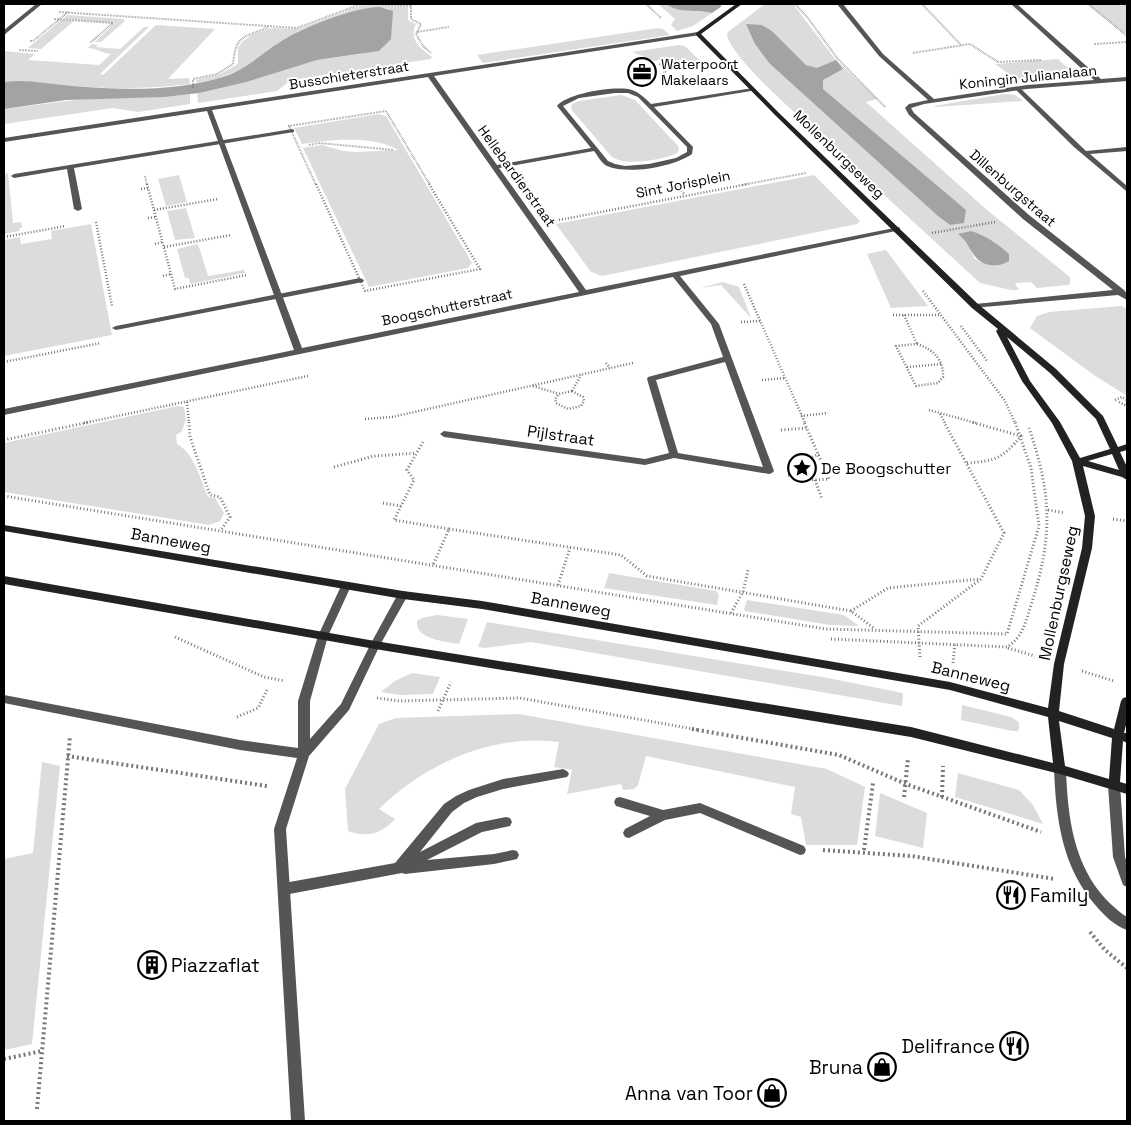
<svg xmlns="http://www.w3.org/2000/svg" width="1131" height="1125" viewBox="0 0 1131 1125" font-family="'Space Grotesk',sans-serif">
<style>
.green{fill:#dcdcdc;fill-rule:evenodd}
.water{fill:#a3a3a3}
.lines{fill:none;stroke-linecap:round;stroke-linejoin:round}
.path-far3{stroke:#777;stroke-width:2;stroke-dasharray:0.5 1;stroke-linecap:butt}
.path-far2{stroke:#777;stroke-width:2.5;stroke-dasharray:1 2;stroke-linecap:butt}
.path-far1{stroke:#777;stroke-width:3;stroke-dasharray:1 2.5;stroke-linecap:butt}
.path{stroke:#777;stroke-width:4;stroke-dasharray:2 3;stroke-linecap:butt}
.lane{fill:#555;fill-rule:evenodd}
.street{fill:#555;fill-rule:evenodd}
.secondary{fill:#222;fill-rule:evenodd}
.labels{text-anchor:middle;stroke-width:4;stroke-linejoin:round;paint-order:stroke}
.far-poi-label{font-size:14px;fill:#000;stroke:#fff;text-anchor:start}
.far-street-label{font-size:14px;fill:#000;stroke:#fff}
.street-label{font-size:16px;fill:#000;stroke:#fff}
.poi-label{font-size:16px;fill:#000;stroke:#fff;text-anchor:start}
.near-poi-label{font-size:19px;fill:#000;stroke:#fff;text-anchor:end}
</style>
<rect width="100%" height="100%" fill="#fff"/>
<g class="green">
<path d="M658,4h8c13,10 30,5 46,9l-19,13 -16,5 -6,-6 4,-6z"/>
<path d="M765,4h28l42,55 42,40 -11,3 121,108 83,67v7l-2,1 -31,3 -6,-6 -16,1 4,7h-8l-31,-7 -135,-124 3,-4 -13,-6c-24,-23 -101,-86 -108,-114l1,-3zM762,25l10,6 34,34 11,3 10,9 -6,6 2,6 142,121 -15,15 -181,-162 -14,-19 -4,-11zM959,234l46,30 -25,-2 -6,-4 -5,-15z"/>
<path d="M1088,4h39v29h-3z"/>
<path d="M362,5l46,2v13l8,4c-8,15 5,25 16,33l-1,2 -140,21 -14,11 -79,12 -1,-10 120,-33 44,-6 21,-6 7,-39c-23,-6 -88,18 -108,32 -12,8 -21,19 -34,25 -16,9 -33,14 -50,17l-1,-3 24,-6 15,-8 3,-3v-15l4,-6 11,-8 19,-6 26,1z"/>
<path d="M67,15l56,4 2,2 -24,21h-6l20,-19 -52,-4z"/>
<path d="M61,20l13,1 -33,28 -13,-1z"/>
<path d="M156,25l59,4 -47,50 21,-1 1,6c-39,5 -78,5 -117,2 -25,-1 -43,-7 -69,-4v-31l31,3 -7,6 71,5 12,-11c-9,-1 -15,-6 -23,-6l4,-4 6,1 -2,2 24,2 24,-22h5l-49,47 3,1z"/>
<path d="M658,28l5,1 7,6 -187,28 -6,-8z"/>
<path d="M679,45l6,1 19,19 -35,-1 1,-4 -6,-2 -9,3 -23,-9z"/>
<path d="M1058,59l12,11 -9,5 -45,4 -21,-15z"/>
<path d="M190,94v10l-52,8 -25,-4 -109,16v-15l87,-11 74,-1z"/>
<path d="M1004,94l11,1 8,6 -87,6 -2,-1z"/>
<path d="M621,95l14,5 43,46 1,4 -2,3c-14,7 -53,14 -66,3l-40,-47 1,-5 7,-3z"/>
<path d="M379,114l7,2 86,147 -4,5 -99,19 -66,-139 19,-3 21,6 13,1 42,-2c-25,-15 -69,-10 -96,-6l-8,-16z"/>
<path d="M8,173l5,50 8,-1 1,6h-3l1,3 -16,3v-60z"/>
<path d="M179,175l8,27 -21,4 -8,-27z"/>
<path d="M814,175l46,46 -3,3 -255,52 -11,-4 -35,-48z"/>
<path d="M186,208l9,30 -20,2 -8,-29z"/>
<path d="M91,224l21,111 -108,21v-116l16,-3 1,7 31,-5 -1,-8z"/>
<path d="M198,244l10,32 36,-6 1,3 -55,11 -1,-6h-4l-8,-29z"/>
<path d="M886,250l42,56 -37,2 -24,-54z"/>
<path d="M723,282l16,5 12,31 -30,-33 -21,3z"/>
<path d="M1121,306l6,3v87l-33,-21 -64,-47 7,-12 12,-4z"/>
<path d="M178,406l6,1 2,12 -4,12 -6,4 1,9c18,10 23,35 31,53l7,1 9,15 -4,8 -11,4 -205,-33v-49z"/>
<path d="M609,573l107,18 3,4 -2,10 -113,-17z"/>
<path d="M747,600l97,15 15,11 -29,-1 -85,-14 -1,-2z"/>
<path d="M437,615l31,4 -9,25c-12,-2 -45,-5 -42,-23l5,-3z"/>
<path d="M487,622l341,56 75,15 -1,13 -371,-64 -46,6 -7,-1z"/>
<path d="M412,673l28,4 -7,17 -33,1 -19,-3 14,-11z"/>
<path d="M962,705l49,12 8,5v6l-1,3h-6l-51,-11z"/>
<path d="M519,714l308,55 38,18 -8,58h-51l-5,-28 -10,-3 4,-27 -149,-31 -8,29 -4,4 -11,1 -2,-6 -54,10 5,-24 -18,-3 5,-25c-66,-9 -133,21 -180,67l16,10c-13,15 -29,19 -47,12l-3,-42 34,-65 17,-6z"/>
<path d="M42,762l18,4 -28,278 -28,6v-191l29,-6z"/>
<path d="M958,773l61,17 14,15 10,19 -88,-27z"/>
<path d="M880,793l47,20 -4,35 -48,-12z"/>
</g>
<g class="water">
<path d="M666,4h52l4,2 -10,7c-16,-4 -33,1 -46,-9z"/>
<path d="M380,7l13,4 -2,28 -12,12 -62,9 -71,22 -47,11 -34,4 -99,3 -62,9v-27c23,-3 44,2 68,4 49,4 106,6 154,-10 22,-8 35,-22 54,-34 20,-14 75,-35 100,-35z"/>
<path d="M746,24l16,1 10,6 34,34 11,3 19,-8 7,9 -20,11v9l143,121 -2,13 -14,2 -12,-9 -169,-153 -14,-19z"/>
<path d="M971,231c14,4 27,13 38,23v7c-7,4 -11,5 -19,4 -19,-3 -18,-21 -32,-31z"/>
</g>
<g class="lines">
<g class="path-far3">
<path d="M367,4l44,2"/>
<path d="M411,4v15l10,5 -5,10 7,12 8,7"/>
<path d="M646,4l15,14"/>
<path d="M795,4l13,14 29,40 48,49"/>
<path d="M922,4l39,41"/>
<path d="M1088,4l39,32"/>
<path d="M59,12l238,16 64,-24"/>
<path d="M54,19l59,4 -23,20"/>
<path d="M417,32l32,-5"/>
<path d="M30,41h3l35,-29"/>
<path d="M1094,44l33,-2"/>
<path d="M19,50l19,1"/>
<path d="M913,53l57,-9 28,18 43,-2"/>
<path d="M659,64l18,3h21"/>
<path d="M660,64l6,8 -3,1"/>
<path d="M193,88v-9l24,-5 16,-10c3,-30 10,-26 36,-37"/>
<path d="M309,145l10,-2 75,7"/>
<path d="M145,176l2,9"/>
<path d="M674,183l2,2"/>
<path d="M316,185l-27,-59 97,-15 44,74"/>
<path d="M742,185l64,-12"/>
</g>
<g class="path-far2">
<path d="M147,184l28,105 72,-14"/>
<path d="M316,184l49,107 115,-22 -51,-85"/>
<path d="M675,184l10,11"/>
<path d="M141,189l7,-1"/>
<path d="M154,210l64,-11"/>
<path d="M148,218l8,-1"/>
<path d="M559,220l189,-36"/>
<path d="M96,222l16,84"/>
<path d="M932,233l63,-11"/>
<path d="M4,237l62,-11"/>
<path d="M155,244l8,-2"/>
<path d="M164,247l67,-12"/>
<path d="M163,276l8,-2"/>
<path d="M744,284l61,139"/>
<path d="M923,291l82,110 10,22"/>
<path d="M893,315h47"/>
<path d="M904,315l13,29"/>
<path d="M741,322l19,-1"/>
<path d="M961,326l26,35"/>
<path d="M917,344c16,5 27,16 26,33l-5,6 -22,3 -20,-40z"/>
<path d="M4,362l97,-19"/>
<path d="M606,363l4,5"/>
<path d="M907,367l35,-3"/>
<path d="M762,380l23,-2"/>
<path d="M533,386l26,8"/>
<path d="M572,391l11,6 1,4 -3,5 -13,3 -12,-6 -1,-4 4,-5z"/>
<path d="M572,391l9,-16"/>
<path d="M1115,400l7,-3 5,3"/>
<path d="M187,402l2,21"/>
<path d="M1119,402l8,4"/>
<path d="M929,410l47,13"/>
<path d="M940,414l5,9"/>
<path d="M801,416l27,-3"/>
<path d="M365,419l27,-2 241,-54"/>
<path d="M84,423l224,-47"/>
</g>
<g class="path-far1">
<path d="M189,422l1,15 20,58 10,2 10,20 -9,13"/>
<path d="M781,430l26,-2"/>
<path d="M4,440l86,-18"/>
<path d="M423,442l-16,28 7,10 -20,40 55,9 -16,36"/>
<path d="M967,463c29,-2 36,-5 54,-27l-50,-14"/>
<path d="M793,466l26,-12"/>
<path d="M334,467l40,-11 42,-3"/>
<path d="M788,475l27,5 14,-1 -25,-57"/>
<path d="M815,480l7,19"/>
<path d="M4,496l822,133 181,5 32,-108 -8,-58 -16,-46"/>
<path d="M383,503l18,3"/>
<path d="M1048,510l17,3"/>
<path d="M1113,519l14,2"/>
<path d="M449,529l172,26 26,21 204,35 24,18"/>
<path d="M558,585l12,-37"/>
<path d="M851,611l37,-23 92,-9"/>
<path d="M731,613l12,-21 5,-22"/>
<path d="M175,637l89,40 21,4"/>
<path d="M831,639l176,8c16,-10 18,-24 24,-42 22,-68 21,-110 -2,-177"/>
<path d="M1008,648l27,8"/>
<path d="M920,657l-2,-31 63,-47 23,-46 -60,-111"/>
<path d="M953,663l2,-20"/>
<path d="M1082,671l32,10"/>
<path d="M377,698l22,3 121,-3 179,32"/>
<path d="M438,711l13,-29"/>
<path d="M237,717l21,-9 9,-18"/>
</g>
<g class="path">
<path d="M692,729l147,26 67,29 135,48"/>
<path d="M67,756l200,30"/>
<path d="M904,797l4,-39"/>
<path d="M942,797l1,-31"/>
<path d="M823,850l88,6 144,23"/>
<path d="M864,850l9,-67"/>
<path d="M1090,932l15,18 22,18"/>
<path d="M4,1059l38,-8"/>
<path d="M37,1109l33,-373"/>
</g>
<g class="lane">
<path d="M1015,87h4l67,64 41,-4v4l-37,3 37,32v5l-2,-1 -51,-43 -59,-58z"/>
<path d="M292,129l2,1v2l-220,36 8,41 -4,2 -4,-2 -7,-40 -53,9 -3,-2 3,-2z"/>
<path d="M360,278l4,2 -1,2 -247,48 -4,-2 4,-2z"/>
<path d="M563,769l4,2 2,3 -2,3 -64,12 -26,8 -13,6 -12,9 -32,40 56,-29 30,-6 4,1 2,4 -2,4 -28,6 -55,28 67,-6 19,-4 4,1 2,4 -2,4 -23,5 -89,10 -3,-1 -118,22 -4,-2 -2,-4 2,-4 4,-2 111,-20 49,-59 12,-8 13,-6 34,-11z"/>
<path d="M620,797l43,13 37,-7 104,43 2,4 -2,4 -4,1 -100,-42 -35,7 -36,18 -4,-1 -2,-4 2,-4 25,-13 -34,-10 -2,-4 2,-4z"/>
</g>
<g class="street">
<path d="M36,4h6l-38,31v-5z"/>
<path d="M837,4h6l40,50 51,45 93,-14 67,-5 -83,-76h6l84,75 26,-2v4l-100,8 -103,15 -13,4 3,5 115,102 95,75 3,4v6l-9,-5 -146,13 -1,-2 4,-2 138,-14 -90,-71 -114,-104 -4,-7 4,-4 19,-4 -49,-44z"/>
<path d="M698,32l3,2 -1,1 -266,41 63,89 94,-17 -34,-42c10,-13 60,-21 75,-16 8,3 13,8 19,14l102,-16 1,1 -3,2 -97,16 39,40 -1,7c-18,13 -64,21 -85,12 -6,-3 -9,-10 -13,-15l-95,17 87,122 313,-63 1,2 -4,2 -216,45 39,48 55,147 -2,2 -3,1 -95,-16 -29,7 -201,-28 -4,-3 4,-3 201,28 24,-6 -22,-74 1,-2 75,-20 -12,-33 -38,-47 -669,138v-6l290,-59 -87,-239 -203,31v-4zM428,77l151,215 -277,56 -90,-238zM615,93h13l10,4 49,50v5l-11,6 -27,6 -24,2 -10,-2 -7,-3 -45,-55 16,-8zM725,362l38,105 -85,-14 -22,-73z"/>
<path d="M346,582l5,4 -23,50 -18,65v38l31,-35 29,-59 29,-53 4,-1 5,4 -28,50 -31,65 -40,46 -23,73 19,292h-14l-17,-292 23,-71 -57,-8 -236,-47v-8l236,45 58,8v-47l20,-65 23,-50z"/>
<path d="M1060,764l4,2 2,3c2,57 10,113 61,148v13c-12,-4 -22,-14 -30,-23 -35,-39 -41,-88 -43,-138l2,-3z"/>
<path d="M1114,780l4,1 2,4 5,72 2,6v24l-4,-2 -10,-28 -5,-72 2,-4z"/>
</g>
<path class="secondary" d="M736,4h6l-41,30 78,79 199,191 78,65 47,47 15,31 9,-3v6l-7,2 7,15v13l-5,-3 -39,-11 12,50 -3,32 -28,116 -5,47 55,18 7,-28 2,-3 4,-1v24l-3,12h3v10l-4,-2 -3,41 7,2v10l-67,-20 -149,-37 -536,-88 -371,-65v-8l371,65 536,86 142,36 -5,-46 -98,-27 -468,-81 -79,-10 -399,-68v-6l399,66 79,10 468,81 98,26 6,-44 28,-116 3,-32 -13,-55 -20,-38 -30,-42 -26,-50 2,-2 -26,-21 -197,-193 -79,-80v-2zM1007,337l43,36 46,46 14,30 -30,9 -20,-36 -30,-41zM1112,454l7,16 -31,-9zM1059,721l53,17 -3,41 -44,-13z"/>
</g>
<defs>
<symbol id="office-ring" viewBox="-11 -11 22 22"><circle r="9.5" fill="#fff" stroke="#000" stroke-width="1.5"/><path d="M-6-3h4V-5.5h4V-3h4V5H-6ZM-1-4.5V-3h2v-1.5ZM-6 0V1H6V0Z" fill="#000"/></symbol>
<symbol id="sight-ring" viewBox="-11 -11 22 22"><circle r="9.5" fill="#fff" stroke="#000" stroke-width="1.5"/><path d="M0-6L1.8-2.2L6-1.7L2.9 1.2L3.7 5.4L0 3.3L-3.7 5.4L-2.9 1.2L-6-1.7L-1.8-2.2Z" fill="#000"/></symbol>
<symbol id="restaurant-ring" viewBox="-11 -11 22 22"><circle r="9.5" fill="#fff" stroke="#000" stroke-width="1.5"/><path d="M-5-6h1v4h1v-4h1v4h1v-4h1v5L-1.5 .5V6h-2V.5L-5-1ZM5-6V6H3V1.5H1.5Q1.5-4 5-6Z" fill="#000"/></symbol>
<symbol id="building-ring" viewBox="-11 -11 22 22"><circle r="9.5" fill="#fff" stroke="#000" stroke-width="1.5"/><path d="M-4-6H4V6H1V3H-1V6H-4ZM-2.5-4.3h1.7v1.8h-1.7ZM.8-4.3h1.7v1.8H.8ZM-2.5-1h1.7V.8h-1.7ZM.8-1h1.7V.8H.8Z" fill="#000"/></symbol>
<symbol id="shop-ring" viewBox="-11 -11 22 22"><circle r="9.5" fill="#fff" stroke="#000" stroke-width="1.5"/><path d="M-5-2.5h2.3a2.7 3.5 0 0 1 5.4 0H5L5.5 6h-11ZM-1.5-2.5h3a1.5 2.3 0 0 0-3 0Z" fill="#000"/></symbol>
</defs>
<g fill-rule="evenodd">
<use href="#office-ring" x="626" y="56" width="32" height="32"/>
<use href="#sight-ring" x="786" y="452" width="32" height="32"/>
<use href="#restaurant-ring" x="995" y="879" width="32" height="32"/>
<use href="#building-ring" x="136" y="949" width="32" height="32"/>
<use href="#restaurant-ring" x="998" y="1030" width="32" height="32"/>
<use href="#shop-ring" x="866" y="1051" width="32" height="32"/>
<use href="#shop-ring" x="756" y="1077" width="32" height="32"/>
</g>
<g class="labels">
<g class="far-poi-label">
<text x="661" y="69">Waterpoort<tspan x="661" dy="16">Makelaars</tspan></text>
</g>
<g class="far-street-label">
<text transform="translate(349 75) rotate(-9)" y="5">Busschieterstraat</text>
<text transform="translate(1028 77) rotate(-6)" y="5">Koningin Julianalaan</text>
<text transform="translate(839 154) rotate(44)" y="5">Mollenburgseweg</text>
<text transform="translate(517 176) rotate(54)" y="5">Hellebardierstraat</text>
<text transform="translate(683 184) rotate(-11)" y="5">Sint Jorisplein</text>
<text transform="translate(1013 188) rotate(41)" y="5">Dillenburgstraat</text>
<text transform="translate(447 307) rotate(-12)" y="5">Boogschutterstraat</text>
</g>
<g class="street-label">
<text transform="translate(561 435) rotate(8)" y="6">Pijlstraat</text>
<text transform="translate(171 540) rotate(10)" y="6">Banneweg</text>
<text transform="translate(1058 593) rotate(-78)" y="6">Mollenburgseweg</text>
<text transform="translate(571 604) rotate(10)" y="6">Banneweg</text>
<text transform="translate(971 676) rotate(14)" y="6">Banneweg</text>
</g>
<g class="poi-label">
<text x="821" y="474">De Boogschutter</text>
</g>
<g class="near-poi-label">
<text x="1030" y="902" text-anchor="start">Family</text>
<text x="171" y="972" text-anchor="start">Piazzaflat</text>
<text x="995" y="1053">Delifrance</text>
<text x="863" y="1074">Bruna</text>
<text x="753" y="1100">Anna van Toor</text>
</g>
</g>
<rect width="1131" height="1125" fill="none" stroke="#000000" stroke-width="10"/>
</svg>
